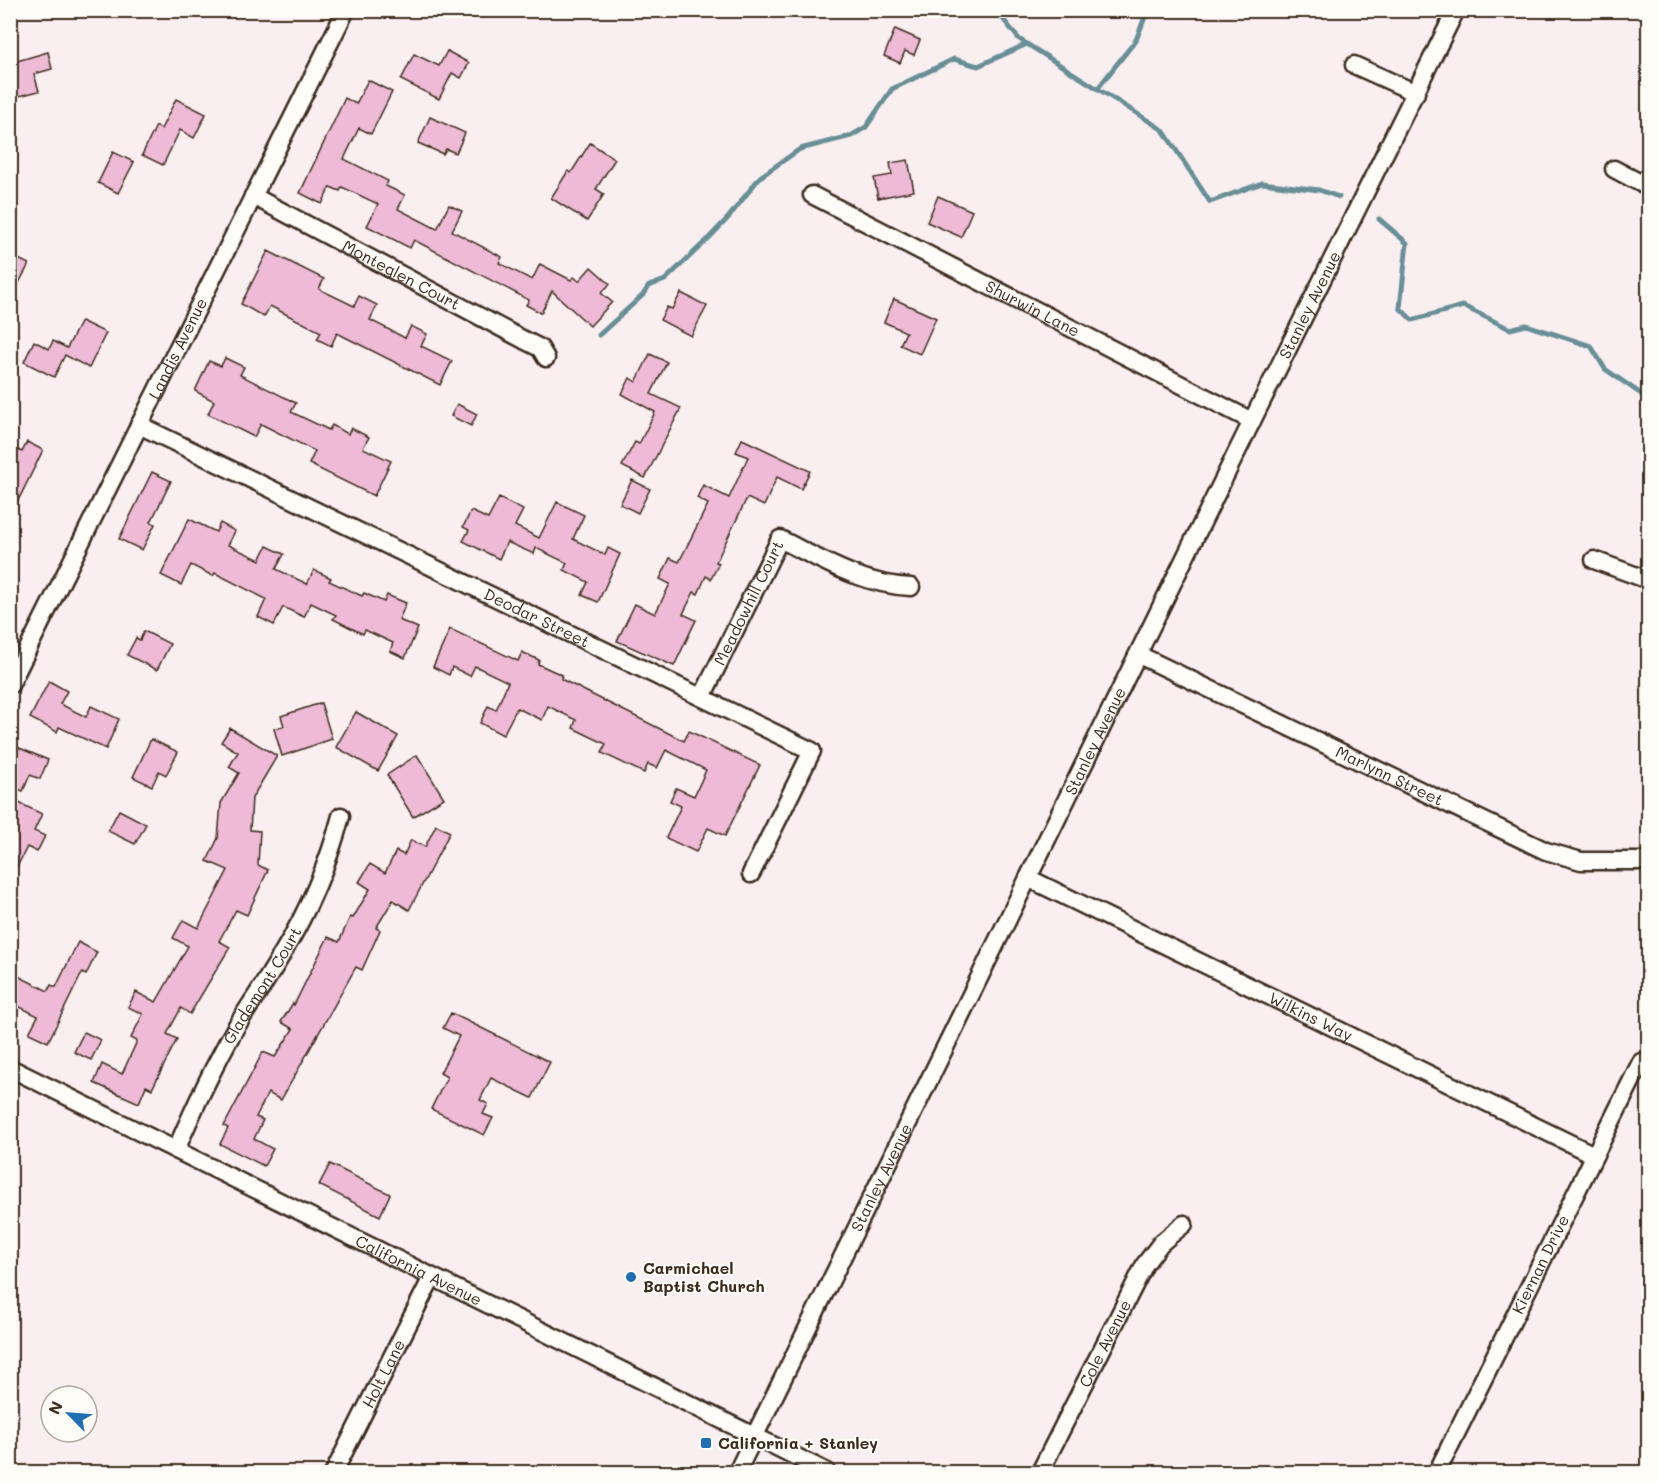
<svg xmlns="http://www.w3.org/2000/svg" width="1659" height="1483" viewBox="0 0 1659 1483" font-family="Mali,sans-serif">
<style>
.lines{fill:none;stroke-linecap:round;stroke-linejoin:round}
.stream{stroke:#688f96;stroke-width:5}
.building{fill:#eebad6;stroke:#3b2a1e;stroke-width:1.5}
.minor-casing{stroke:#3b2a1e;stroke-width:21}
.minor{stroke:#fdfcf7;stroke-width:16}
.poi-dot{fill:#1f6fb2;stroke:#fdfcf7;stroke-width:2}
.labels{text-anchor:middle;stroke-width:4.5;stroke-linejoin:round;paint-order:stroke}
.street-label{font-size:16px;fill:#3b2a1e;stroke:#fdfcf7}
.poi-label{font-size:16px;font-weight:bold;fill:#3b2a1e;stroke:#fdfcf7;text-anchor:start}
</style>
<rect width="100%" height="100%" fill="#faeff0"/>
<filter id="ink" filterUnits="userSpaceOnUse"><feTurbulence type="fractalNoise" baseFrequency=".0167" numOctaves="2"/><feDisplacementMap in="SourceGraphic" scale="12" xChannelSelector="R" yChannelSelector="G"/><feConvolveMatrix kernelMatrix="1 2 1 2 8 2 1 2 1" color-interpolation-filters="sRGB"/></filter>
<g filter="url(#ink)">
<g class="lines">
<g class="stream">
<path d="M996,10l23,29 144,91 47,72 52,-19 57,7 20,7"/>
<path d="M1098,88l38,-48 9,-23"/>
<path d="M1379,219l28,24 -7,65 12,12 51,-14 47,23 16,-4 65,21 14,23 39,27h4"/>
<path d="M599,335l44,-40 6,-9 16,-6 43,-41 20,-21 32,-41 40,-28 51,-13 15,-9 26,-38 62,-30 24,7 49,-22"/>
</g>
</g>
<g class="building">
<path d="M895,29l25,11 -6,15 -9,-4 -5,12 -16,-7z"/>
<path d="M447,51l22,12 -8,15 -9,-5 -13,26 -38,-19 13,-26 25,12z"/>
<path d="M48,52l4,17 -18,5 5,17 -24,6 -2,-10 -3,1v-25z"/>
<path d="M368,80l24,12 -21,42 -12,-6 -15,31 44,22 -2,5 19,9 -7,14 39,20 12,-24 13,6 -10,20 50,26 -3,6 33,17 8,-16 31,16 3,-3 5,4 12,-14 19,17 -9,9 11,9 -22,24 -38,-35 -11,22 -15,-8 3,-5 -115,-60 -4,8 -43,-22 11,-22 -36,-17 -2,4 -10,-4 -8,17 -22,-11 45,-95 11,6z"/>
<path d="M176,99l30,15 -12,24 -14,-8 -17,35 -21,-10 14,-29 5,3z"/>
<path d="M430,117l35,16 -9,20 -10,-4 -3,5 -25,-11z"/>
<path d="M590,143l25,16 -19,30 8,5 -17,27 -36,-23 17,-27 3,2z"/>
<path d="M113,152l21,10 -16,31 -20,-10z"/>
<path d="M908,160l6,31 -36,7 -4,-20 18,-3 -2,-12z"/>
<path d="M938,196l34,15 -11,26 -34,-15z"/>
<path d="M268,251l56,28 -5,10 35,17 5,-10 18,9 -7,15 35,18 6,-12 16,8 -6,12 31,15 -12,24 -103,-52 -6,13 -14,-7 4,-7 -51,-26 -6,11 -23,-13z"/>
<path d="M10,255l19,9 -19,36z"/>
<path d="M681,293l26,13 -16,30 -31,-16 7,-13 5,2z"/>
<path d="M894,299l42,19 -16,36 -20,-9 6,-13 -22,-10z"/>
<path d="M81,321l25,12 -17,35 -24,-13 -11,22 -30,-15 10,-21 15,8 4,-8 14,7z"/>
<path d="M650,354l17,8 -16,32 30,14 -36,70 -23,-12 13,-24 4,2 16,-32 -33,-18 8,-16 6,4z"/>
<path d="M225,358l19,9 -4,8 56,28 -5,9 38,18 3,-5 16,9 3,-6 18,9 -6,11 28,13 -17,35 -65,-32 6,-13 -54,-27 -7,13 -46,-23 6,-13 -19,-10 14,-30 12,5z"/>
<path d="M457,404l20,10 -6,12 -20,-10z"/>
<path d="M742,439l68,32 -9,18 -24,-12 -13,29 -17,-8 -31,64 3,1 -8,16 -5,-3 -8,18 -4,-2 -11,22 13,6 -22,46 -57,-25 18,-37 20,10 15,-30 -10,-5 10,-21 9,4 29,-58 -11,-6 6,-13 26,13 19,-41 -12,-5z"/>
<path d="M27,442l16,8 -33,67v-71l12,6z"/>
<path d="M152,472l19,9 -20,41 4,2 -13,26 -23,-11z"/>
<path d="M632,480l18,9 -12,24 -18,-9z"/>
<path d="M499,498l24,12 -8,16 24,12 18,-36 27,13 -11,24 32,16 3,-7 12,6 -22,48 -16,-7 6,-13 -24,-12 3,-7 -31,-15 -2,6 -27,-12 -8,17 -36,-18 6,-11 -6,-3 8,-16 17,8z"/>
<path d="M189,519l27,13 4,-9 15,8 -7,14 32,15 7,-14 17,8 -8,15 31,15 7,-14 17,8 -2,3 33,15 2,-3 20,9 3,-7 19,8 -7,17 19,8 -13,30 -15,-7 3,-8 -28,-13 -2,4 -30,-15 3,-4 -25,-12 -7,14 -21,-10 -9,18 -16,-8 8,-18 -51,-26 -2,3 -22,-11 -10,20 -20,-10z"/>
<path d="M450,629l68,32 4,-9 17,8 -1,4 24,11 -1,4 123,62 5,-10 71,34 -35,71 -17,-8 -12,24 -30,-14 15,-32 -11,-5 6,-13 18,8 12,-26 -40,-20 -9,18 -9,-4 -4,9 -42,-20 4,-9 -33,-16 3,-8 -28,-14 -6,14 -25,-12 -14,27 -23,-12 8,-17 8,4 12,-28 -33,-16 -5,10 -18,-9 -3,8 -16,-8z"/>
<path d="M144,631l26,13 -13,26 -30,-15 9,-17 4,2z"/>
<path d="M49,681l18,10 -7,13 26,13 5,-11 28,13 -13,30 -47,-22 -2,5 -27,-14z"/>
<path d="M321,703l11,36 -50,17 -8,-27 10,-3 -3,-10z"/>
<path d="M356,712l42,24 -20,35 -42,-24z"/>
<path d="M230,728l47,28 -25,42 -2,32 10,1 -2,34 10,5 -21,45 -11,-5 -17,31 11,6 -40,67 -9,-6 -14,26 10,5 -25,50 -6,-3 -7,17 -45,-20 8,-19 20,10 15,-33 -6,-3 12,-24 -15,-7 8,-15 20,10 32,-56 -15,-8 10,-18 15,8 30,-58 -21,-9 11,-23 3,-35 18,-30 -10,-6 9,-15 -17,-10z"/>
<path d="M151,739l27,13 -12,23 -7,-4 -7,15 -19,-9z"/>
<path d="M10,744l38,16 -8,19 -10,-4 -7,16 -13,-5z"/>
<path d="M417,755l27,43 -31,19 -26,-42z"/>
<path d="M17,802l25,12 -8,17 11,5 -8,16 -10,-5 -17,34v-65z"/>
<path d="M119,810l27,14 -11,20 -27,-13z"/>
<path d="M436,825l14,7 -41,78 -16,-10 -17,28 4,2 -18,40 -6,-3 -75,133 -13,-7 -12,24 7,3 -9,19 19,10 -9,17 -44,-22 8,-16 -4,-2 39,-74 12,5 18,-28 -12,-7 12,-19 1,2 34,-68 11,5 11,-25 3,1 17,-29 -11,-7 11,-18 15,9 11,-22 8,4 7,-15 14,7z"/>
<path d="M78,942l19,10 -11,23 -4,-2 -34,69 -19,-9 9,-17 -28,-14v-30l38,19 3,-6 5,2z"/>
<path d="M451,1013l99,49 -18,36 -41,-20 -11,22 8,4 -5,10 10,4 -9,17 -53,-26 16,-32 -7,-4 19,-37 -16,-8z"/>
<path d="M84,1032l17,8 -10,20 -17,-8z"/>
<path d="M330,1164l60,30 -10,22 -61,-31z"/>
</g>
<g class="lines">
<defs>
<g id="minor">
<path d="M1354,65l62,28"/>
<path d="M1614,169l34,18"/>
<path id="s1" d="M812,195l440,226"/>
<path id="s2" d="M253,196l271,144 16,8 6,10"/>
<path id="s3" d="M139,425l673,326 -61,123"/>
<path d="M1594,560l54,20"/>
<path id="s4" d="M1139,655l407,196 35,10h67"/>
<path id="s5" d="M10,685l336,-675"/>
<path id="s6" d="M702,697l78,-158c42,21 83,46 131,48"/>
<path id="s7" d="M1028,878l566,277"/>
<path id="s8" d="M10,1068l817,404"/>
<path id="s9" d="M176,1150c18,-42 37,-83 60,-123 15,-24 32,-48 46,-73 26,-43 46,-89 59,-138"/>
<path id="s10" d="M334,1472l98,-195"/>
<path id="s11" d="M737,1472l515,-1051 204,-411"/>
<path id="s12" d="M1040,1472l105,-208 16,-21 23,-19"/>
<path id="s13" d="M1437,1472l204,-410 7,4"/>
</g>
</defs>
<use href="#minor" class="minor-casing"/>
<use href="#minor" class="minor"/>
</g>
</g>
<g class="poi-dot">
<circle cx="631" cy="1277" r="6"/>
<rect x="700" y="1437" width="12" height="12" rx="3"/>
</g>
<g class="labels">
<g class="street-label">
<text dy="6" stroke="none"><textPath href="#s2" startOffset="168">Monteglen Court</textPath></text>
<text dy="6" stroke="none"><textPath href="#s11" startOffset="1300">Stanley Avenue</textPath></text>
<text dy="6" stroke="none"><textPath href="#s1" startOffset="248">Shurwin Lane</textPath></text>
<text dy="6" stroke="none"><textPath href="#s5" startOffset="376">Landis Avenue</textPath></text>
<text dy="6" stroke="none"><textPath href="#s6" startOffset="105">Meadowhill Court</textPath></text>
<text dy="6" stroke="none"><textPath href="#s3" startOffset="442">Deodar Street</textPath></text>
<text dy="6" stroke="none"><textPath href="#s11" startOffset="814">Stanley Avenue</textPath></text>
<text dy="6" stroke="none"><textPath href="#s4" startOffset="278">Marlynn Street</textPath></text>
<text dy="6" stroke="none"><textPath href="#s9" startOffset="186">Glademont Court</textPath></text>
<text dy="6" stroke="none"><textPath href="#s7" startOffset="315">Wilkins Way</textPath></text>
<text dy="6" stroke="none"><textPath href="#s11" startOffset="328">Stanley Avenue</textPath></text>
<text dy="6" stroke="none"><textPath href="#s13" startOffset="232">Kiernan Drive</textPath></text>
<text dy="6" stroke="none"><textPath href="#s8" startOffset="456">California Avenue</textPath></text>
<text dy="6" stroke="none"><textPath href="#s12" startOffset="144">Cole Avenue</textPath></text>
<text dy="6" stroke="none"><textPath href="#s10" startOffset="110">Holt Lane</textPath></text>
</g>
<g class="poi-label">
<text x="643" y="1274">Carmichael<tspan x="643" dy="18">Baptist Church</tspan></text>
<text x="718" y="1449">California + Stanley</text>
</g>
</g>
<rect width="1659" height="1483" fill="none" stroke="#fdfcf7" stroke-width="36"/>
<rect x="18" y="18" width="1623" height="1447" fill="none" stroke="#3b2a1e" stroke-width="2" filter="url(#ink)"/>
<g transform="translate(69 1414) rotate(295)"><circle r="28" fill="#fdfcf7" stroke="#afa8a0" stroke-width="1.5"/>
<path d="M0-4.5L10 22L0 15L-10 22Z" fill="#1f6fb2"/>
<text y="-9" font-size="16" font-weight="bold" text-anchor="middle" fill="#3b2a1e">N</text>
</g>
</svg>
